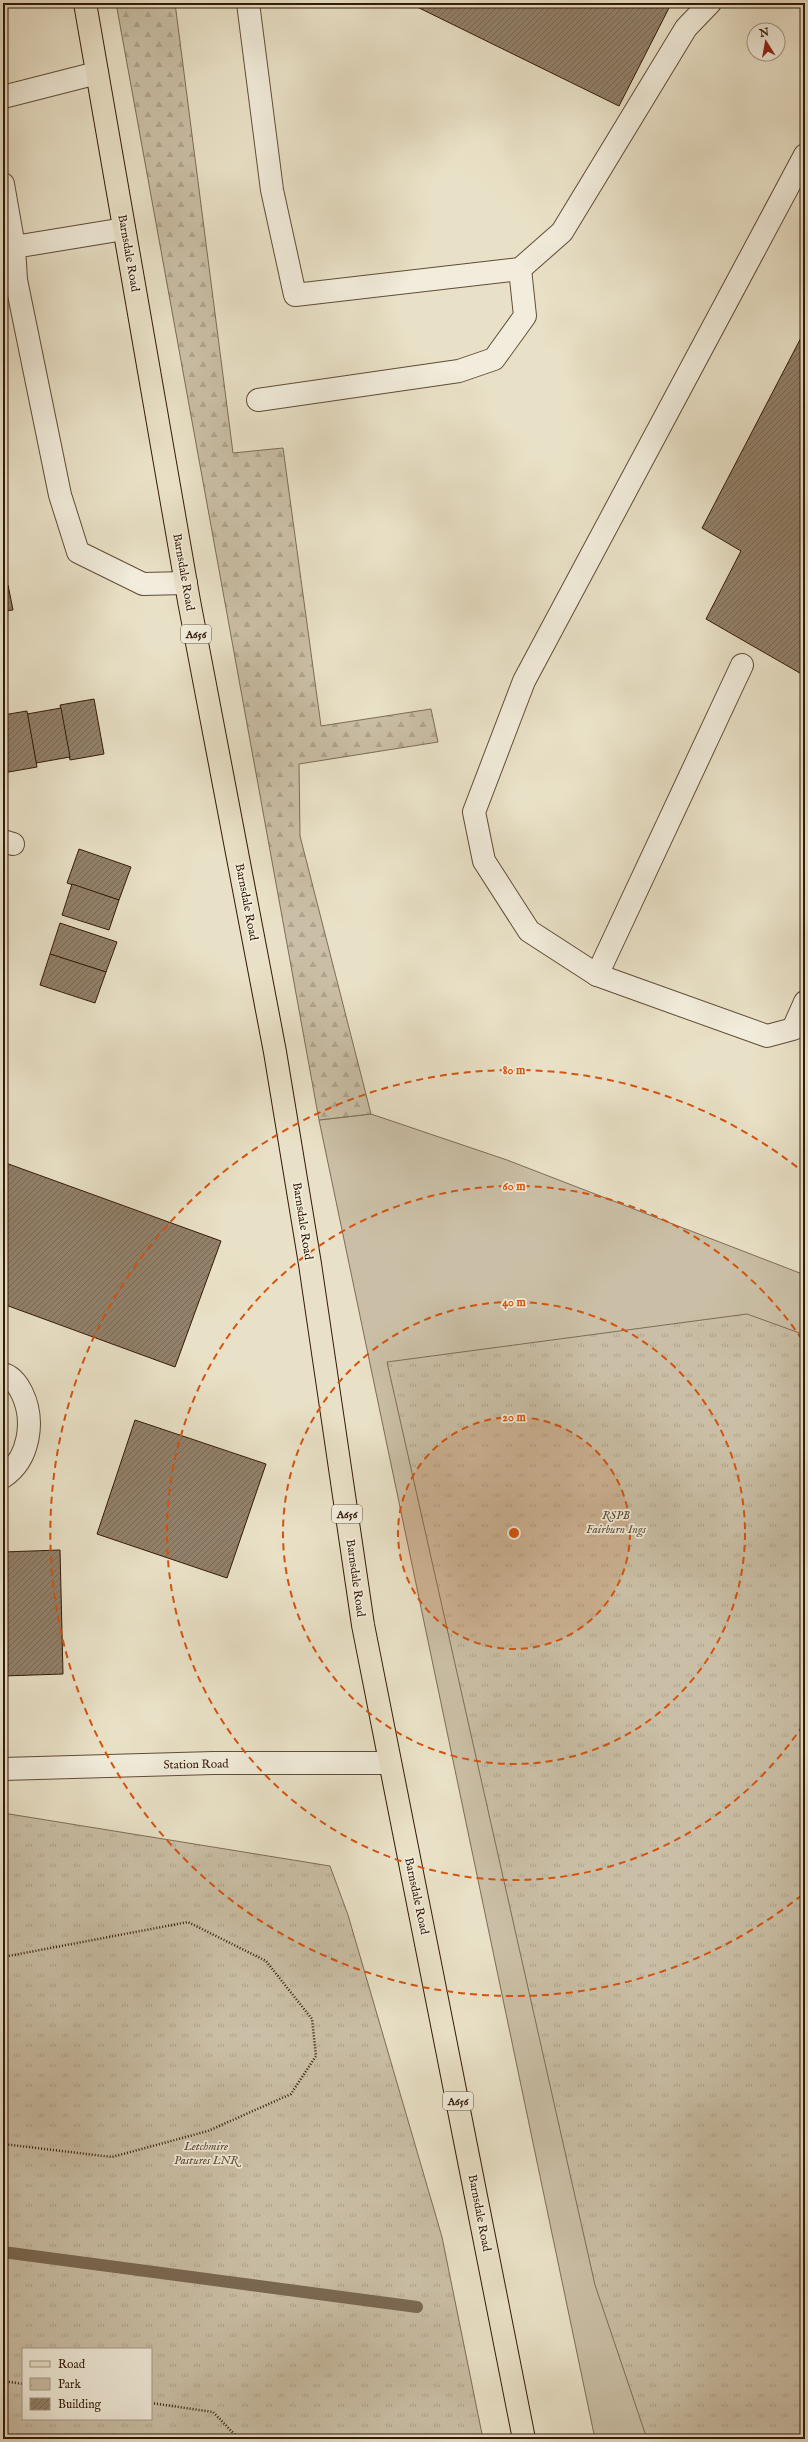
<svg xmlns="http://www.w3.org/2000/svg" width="808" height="2442" viewBox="0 0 808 2442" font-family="'IM FELL English',serif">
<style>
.grass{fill:#cabfa6;stroke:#7e6c56}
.forest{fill:url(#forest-firs);stroke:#7e6c56}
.park{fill:url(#park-tufts);stroke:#7e6c56;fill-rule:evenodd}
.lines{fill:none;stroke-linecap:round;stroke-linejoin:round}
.stream{stroke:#7b6953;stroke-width:12}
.building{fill:url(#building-hatch);stroke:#331a07}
.minor-casing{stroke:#604c37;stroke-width:24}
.major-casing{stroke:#331a07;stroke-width:24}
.path{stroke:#331a07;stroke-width:2.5;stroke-dasharray:1 2;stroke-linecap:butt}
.minor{stroke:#f1ecdb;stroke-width:22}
.major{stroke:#e9e1c7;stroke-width:22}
.ring{fill:none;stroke:#d6530c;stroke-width:2;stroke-dasharray:7 5}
.labels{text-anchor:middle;stroke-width:3.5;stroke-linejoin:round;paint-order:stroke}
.shield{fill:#f1ecdb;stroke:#6c5947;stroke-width:1}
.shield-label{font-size:11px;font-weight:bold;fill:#331a07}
.street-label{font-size:12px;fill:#331a07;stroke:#f1ecdb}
.park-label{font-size:12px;font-style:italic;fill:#604c37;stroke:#f1ecdb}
.centre{fill:#d6530c;stroke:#f1ecdb;stroke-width:2}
.ring-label{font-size:12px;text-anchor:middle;font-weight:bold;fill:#d6530c;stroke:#f1ecdb;stroke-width:3.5;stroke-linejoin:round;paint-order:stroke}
</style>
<defs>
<pattern id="forest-firs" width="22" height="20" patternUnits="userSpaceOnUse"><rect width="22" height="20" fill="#cabfa6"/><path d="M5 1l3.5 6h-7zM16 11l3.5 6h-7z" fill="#aea48d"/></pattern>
<pattern id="park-tufts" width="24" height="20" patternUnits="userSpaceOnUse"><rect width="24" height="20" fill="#cabfa6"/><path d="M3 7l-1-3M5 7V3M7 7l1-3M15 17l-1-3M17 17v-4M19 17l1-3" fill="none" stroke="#aea48d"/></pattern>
<pattern id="building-hatch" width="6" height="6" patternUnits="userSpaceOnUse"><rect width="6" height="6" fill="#92816b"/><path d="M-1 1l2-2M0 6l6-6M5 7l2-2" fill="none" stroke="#786956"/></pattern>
</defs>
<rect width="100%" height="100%" fill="#e9e1c7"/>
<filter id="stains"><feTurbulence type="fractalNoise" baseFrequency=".005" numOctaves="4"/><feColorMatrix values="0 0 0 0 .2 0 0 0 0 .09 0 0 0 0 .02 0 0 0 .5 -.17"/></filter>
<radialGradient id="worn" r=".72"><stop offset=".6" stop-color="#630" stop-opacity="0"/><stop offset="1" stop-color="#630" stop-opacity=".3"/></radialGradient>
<path class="grass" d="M371,1114l136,46 298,115v1164h-210l-276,-1319z"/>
<path class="forest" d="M116,3h59l58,450 50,-5 38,278 110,-17 7,33 -139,22 1,72 71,278 -52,6z"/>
<g class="park">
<path d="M747,1314l58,21v1104h-158l-52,-154 -208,-923z"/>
<path d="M3,1813l327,53 18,49 94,322 41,202h-480zM23,2349h128v70h-128z"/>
</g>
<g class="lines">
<path class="stream" d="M3,2252l414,55"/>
</g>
<g class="building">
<path d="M409,3h259l3,1 -52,102z"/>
<path d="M805,330v346l-99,-57 35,-68 -39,-23z"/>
<path d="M8,585l5,25 -10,1v-25z"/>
<path d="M94,699l10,55 -34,6 -10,-55z"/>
<path d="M61,708l9,49 -34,6 -9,-49z"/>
<path d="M27,711l10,56 -34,6v-58z"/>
<path d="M79,849l52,18 -12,33 -52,-17z"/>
<path d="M72,884l47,16 -10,30 -47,-15z"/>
<path d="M60,923l57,19 -11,30 -56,-18z"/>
<path d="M50,954l56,18 -11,31 -55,-18z"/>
<path d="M3,1162l218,79 -46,126 -172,-63z"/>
<path d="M135,1420l131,44 -39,114 -130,-44z"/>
<path d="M60,1550l3,124 -60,2v-124z"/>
</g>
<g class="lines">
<defs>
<g id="minor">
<path d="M248,3l24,187 23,105 225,-26 42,-37 124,-204 24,-25"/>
<path d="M3,97l94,-24"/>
<path d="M805,155l-281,526 -50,131 10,49 45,70 68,44 170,61 26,-7 12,-27"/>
<path d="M3,184l11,63"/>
<path d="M124,229l-110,18 2,33 44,215 18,57 65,32 43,-1"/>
<path d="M258,400l201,-29 35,-12 31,-43 -5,-47"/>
<path d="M3,841l10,3"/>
<path d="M597,975l145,-310"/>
<path d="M3,1374c9,2 15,11 19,19 13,27 8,66 -19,84"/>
<path d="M3,1769l210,-6h176"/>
</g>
<path id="major" d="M85,3l104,598 86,451 35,212 53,361 161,814"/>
</defs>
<use href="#minor" class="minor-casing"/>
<use href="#major" class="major-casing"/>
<g class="path">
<path d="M3,1957l185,-35 78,39 46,58 4,37 -25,38 -83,37 -96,26 -109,-13"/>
<path d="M3,2381l20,3"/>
<path d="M151,2403l62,9 26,27"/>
</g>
<use href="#minor" class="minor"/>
<use href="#major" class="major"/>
</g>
<circle cx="514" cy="1533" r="116" fill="#d6530c" fill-opacity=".12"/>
<g class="ring">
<circle cx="514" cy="1533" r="116"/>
<circle cx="514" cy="1533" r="231"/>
<path d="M803 1725A347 347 0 1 1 803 1341"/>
<path d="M802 1895A463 463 0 1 1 802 1171"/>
</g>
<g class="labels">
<g class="shield">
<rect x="181" y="625" width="30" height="18" rx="3"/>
<rect x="332" y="1505" width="30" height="18" rx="3"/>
<rect x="443" y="2092" width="30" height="18" rx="3"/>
</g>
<g class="shield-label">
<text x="196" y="638">A656</text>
<text x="347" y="1518">A656</text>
<text x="458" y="2105">A656</text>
</g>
<g class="street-label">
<text transform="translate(129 253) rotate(80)" y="4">Barnsdale Road</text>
<text transform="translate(184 572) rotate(80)" y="4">Barnsdale Road</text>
<text transform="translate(247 902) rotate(79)" y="4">Barnsdale Road</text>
<text transform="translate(303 1221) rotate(81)" y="4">Barnsdale Road</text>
<text transform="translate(356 1578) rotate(82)" y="4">Barnsdale Road</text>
<text transform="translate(196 1764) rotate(-1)" y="4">Station Road</text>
<text transform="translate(417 1896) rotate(78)" y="4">Barnsdale Road</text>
<text transform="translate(480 2213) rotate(79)" y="4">Barnsdale Road</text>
</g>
<g class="park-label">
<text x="616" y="1519">RSPB<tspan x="616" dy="14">Fairburn Ings</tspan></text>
<text x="206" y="2150">Letchmire<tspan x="206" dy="14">Pastures LNR</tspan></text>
</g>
</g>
<circle cx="514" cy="1533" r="6" class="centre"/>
<g class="ring-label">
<text x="514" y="1074">80 m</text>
<text x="514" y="1190">60 m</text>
<text x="514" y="1306">40 m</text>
<text x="514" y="1421">20 m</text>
</g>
<rect width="808" height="2442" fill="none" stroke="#e9e1c7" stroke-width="16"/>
<rect x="4" y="4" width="800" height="2434" fill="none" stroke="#331a07" stroke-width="2"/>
<rect x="8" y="8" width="792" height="2426" fill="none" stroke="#331a07"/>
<rect x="22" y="2348" width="130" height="72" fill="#f1ecdb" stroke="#a59886"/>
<rect x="30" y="2361" width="20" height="6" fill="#e9e1c7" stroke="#a59886"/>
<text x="58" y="2368" font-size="12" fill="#331a07">Road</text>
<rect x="30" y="2378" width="20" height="12" fill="url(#park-tufts)" stroke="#a59886"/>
<text x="58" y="2388" font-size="12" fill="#331a07">Park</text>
<rect x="30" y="2398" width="20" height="12" fill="url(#building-hatch)" stroke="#a59886"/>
<text x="58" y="2408" font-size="12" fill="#331a07">Building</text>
<g transform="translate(766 42) rotate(349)"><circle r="19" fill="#f1ecdb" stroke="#a59886"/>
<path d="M0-3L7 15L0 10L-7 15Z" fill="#8f2418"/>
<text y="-6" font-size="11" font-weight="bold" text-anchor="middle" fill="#331a07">N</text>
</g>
<rect width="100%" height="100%" filter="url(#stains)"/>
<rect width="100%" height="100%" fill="url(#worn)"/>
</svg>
